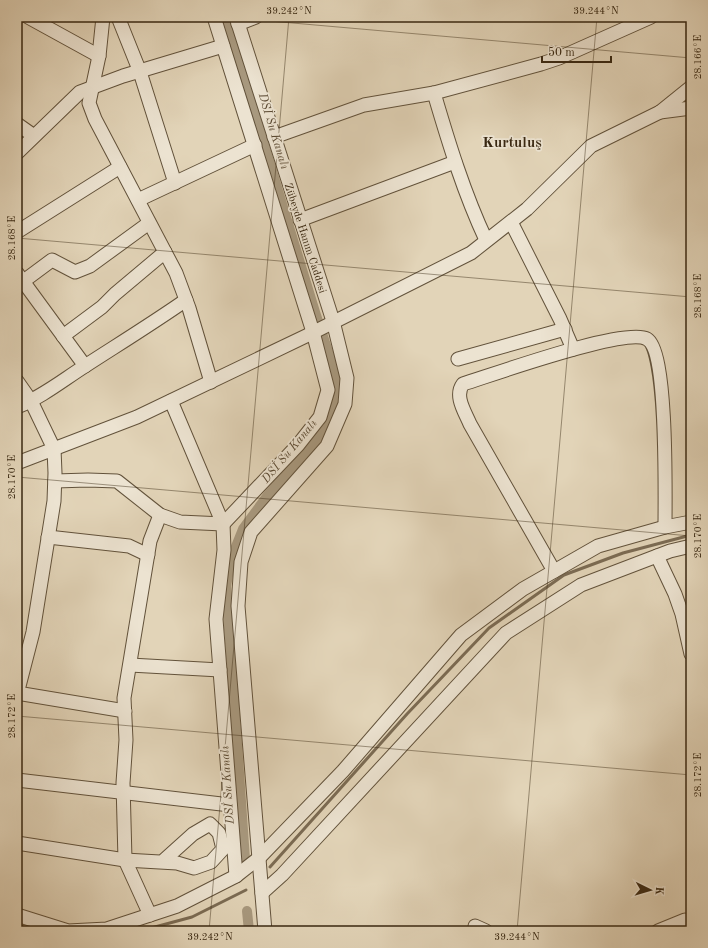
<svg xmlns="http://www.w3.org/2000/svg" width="708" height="948" viewBox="0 0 708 948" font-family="'Old Standard TT',serif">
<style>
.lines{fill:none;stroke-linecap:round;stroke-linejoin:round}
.stream{stroke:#7b6b53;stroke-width:3}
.canal{stroke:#a8997f;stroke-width:10}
.minor-casing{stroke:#62523b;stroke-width:15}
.minor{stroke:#ece3d1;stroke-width:13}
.ticks{fill:none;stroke:#382711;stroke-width:1;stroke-opacity:0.45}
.labels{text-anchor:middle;stroke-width:3.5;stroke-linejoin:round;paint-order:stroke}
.street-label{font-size:11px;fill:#382711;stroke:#ece3d1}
.water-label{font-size:12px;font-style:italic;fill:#5a4932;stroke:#ece3d1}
.district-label{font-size:15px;font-weight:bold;fill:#382711;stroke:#ece3d1}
.neatline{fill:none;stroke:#382711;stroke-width:1.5}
.ticks-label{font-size:10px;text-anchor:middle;fill:#382711}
</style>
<rect width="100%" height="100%" fill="#e2d4b8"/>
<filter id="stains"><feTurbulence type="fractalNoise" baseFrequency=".005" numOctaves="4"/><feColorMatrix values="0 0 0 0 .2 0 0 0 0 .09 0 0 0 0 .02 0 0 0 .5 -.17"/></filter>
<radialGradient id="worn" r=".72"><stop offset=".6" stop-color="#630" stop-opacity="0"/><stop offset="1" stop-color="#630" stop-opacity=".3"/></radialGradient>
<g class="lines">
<g class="stream">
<path d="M270,867l137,-153 82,-86 75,-53 59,-22 68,-18"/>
<path d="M17,925l19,6"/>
<path d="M140,931l52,-14 54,-27"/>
</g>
<g class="canal">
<path d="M225,17l90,295 22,67 1,18 -10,30 -60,68 -25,34 -12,30 -5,27 19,273"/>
<path d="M247,911l2,20"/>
</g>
<defs>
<g id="minor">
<path d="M28,17l71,39"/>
<path d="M103,17l-4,39 -10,47 6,16 81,154 13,35 22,74"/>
<path d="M118,17l22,55 35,111"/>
<path d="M236,17l97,304 14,57 -2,26 -18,42 -76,86 -10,30 -3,44 27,325"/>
<path d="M238,24l18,-7"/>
<path d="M434,93c15,51 30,100 52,147"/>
<path d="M660,112l31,-4"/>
<path d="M17,124l17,12"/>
<path d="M274,137l90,-32 70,-12 107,-29 18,-6 92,-41"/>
<path d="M17,153l63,-61 43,-16 100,-30"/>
<path d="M138,200l117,-55"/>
<path d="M300,220l155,-58"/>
<path d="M511,222l49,97 13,30"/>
<path d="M17,232l103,-65"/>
<path d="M17,273l68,93"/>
<path d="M17,286l35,-26 23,12 15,-6 59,-43"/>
<path d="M63,336l39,-29 13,-13 50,-42"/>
<path d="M458,359l107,-30"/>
<path d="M17,381l14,20 23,48 1,24 -1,28 -21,131 -16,62"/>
<path d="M171,401l52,123 1,26 -8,69 20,257"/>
<path d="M17,407c25,-10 46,-27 68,-41 34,-22 68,-43 101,-66"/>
<path d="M17,463l120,-46 169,-81 165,-83 56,-44 64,-63 69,-34 31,-25"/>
<path d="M55,481l33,-1 29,1 43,34 20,7 43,2 75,-79 22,-28 8,-27 -15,-58 -99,-315"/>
<path d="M48,537l81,9 19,9"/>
<path d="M657,556l18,38 7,20 9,40"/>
<path d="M554,571l-84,-147c-5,-12 -16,-28 -7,-40 29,-9 162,-57 184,-45 21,12 18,160 18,188"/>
<path d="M130,665l90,5"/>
<path d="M17,693l108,18"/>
<path d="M17,780l213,25"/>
<path d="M17,843l108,17 52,3 17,5 17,-6 12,-13 -4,-16 -9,-9 -17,10 -30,27"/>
<path d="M262,893l20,-18 224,-242 75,-48 89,-34 21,-5"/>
<path d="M17,915l51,16 39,-2 70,-23 59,-30 23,-18 84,-87 118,-136 62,-46 75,-43 67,-19 26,-5"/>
<path d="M150,915l-25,-55 -2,-77 3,-43 -2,-42 26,-157 10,-26"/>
<path d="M475,926l11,5"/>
<path d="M658,931l27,-11"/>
</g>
</defs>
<use href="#minor" class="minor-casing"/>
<use href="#minor" class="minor"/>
</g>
<path class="ticks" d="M224,17l467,41M17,238l674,59M17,477l674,59M17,716l674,59M209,931l80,-914M517,931l80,-914"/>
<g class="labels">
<g class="street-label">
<text transform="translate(306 238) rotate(72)" y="4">Zübeyde Hanım Caddesi</text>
</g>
<g class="water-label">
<text transform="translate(274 131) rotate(73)" y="4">DSİ Su Kanalı</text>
<text transform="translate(289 451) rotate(-50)" y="4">DSİ Su Kanalı</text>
<text transform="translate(227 785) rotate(-94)" y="4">DSİ Su Kanalı</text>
</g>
<g class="district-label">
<text x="512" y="147">Kurtuluş</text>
</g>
</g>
<rect width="708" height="948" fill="none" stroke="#e2d4b8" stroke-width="44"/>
<g transform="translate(650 890) rotate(95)" stroke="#ece3d1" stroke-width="3" paint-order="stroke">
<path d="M0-3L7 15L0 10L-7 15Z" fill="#382711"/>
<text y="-6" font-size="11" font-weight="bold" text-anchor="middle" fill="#382711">K</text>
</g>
<path d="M542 56v6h69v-6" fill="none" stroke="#382711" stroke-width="2"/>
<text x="548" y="56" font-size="12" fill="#382711" stroke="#ece3d1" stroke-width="3" paint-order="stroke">50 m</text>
<rect x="22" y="22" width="664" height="904" class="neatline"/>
<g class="ticks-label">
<text x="289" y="14">39.242°N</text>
<text x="596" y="14">39.244°N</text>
<text transform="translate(697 57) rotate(-90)" y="4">28.166°E</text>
<text transform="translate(11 238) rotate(-90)" y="4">28.168°E</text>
<text transform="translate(697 296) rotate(-90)" y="4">28.168°E</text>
<text transform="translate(11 477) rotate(-90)" y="4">28.170°E</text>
<text transform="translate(697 536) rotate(-90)" y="4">28.170°E</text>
<text transform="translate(11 716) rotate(-90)" y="4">28.172°E</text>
<text transform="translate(697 775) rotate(-90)" y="4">28.172°E</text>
<text x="210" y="940">39.242°N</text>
<text x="517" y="940">39.244°N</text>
</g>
<rect width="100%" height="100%" filter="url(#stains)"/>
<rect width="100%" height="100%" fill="url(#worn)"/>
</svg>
